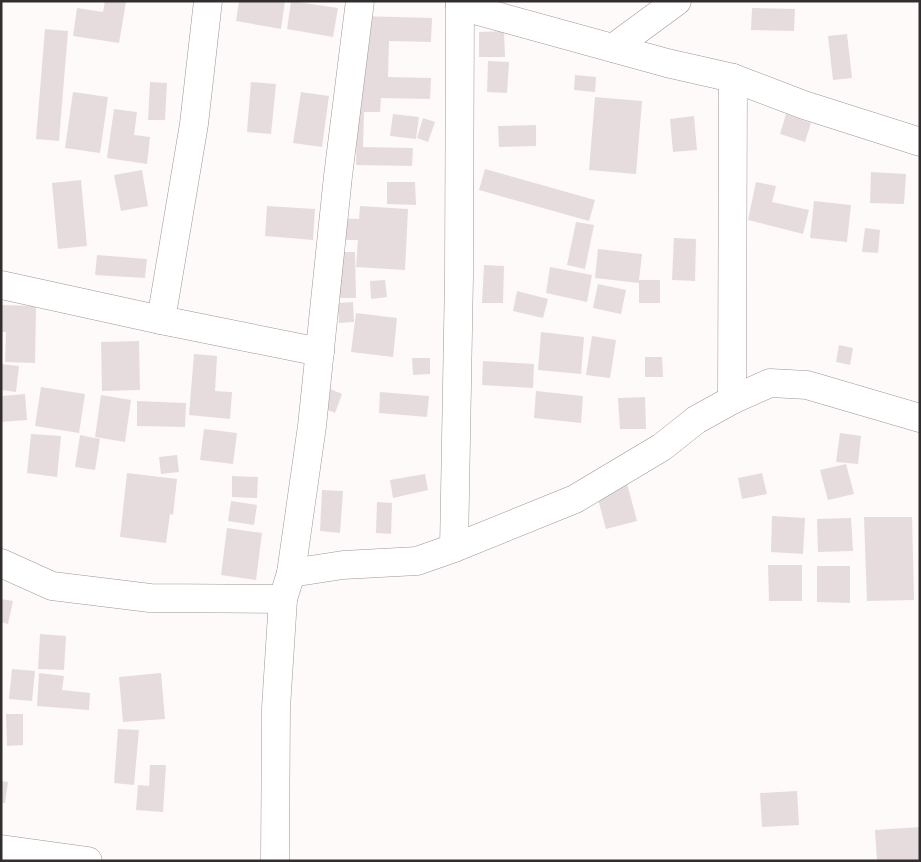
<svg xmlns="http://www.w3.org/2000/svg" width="921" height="862" viewBox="0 0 921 862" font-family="'Archivo Narrow',sans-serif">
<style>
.building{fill:#e6dcdd}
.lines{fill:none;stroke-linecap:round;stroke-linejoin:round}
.minor-casing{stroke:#9e9596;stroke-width:29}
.minor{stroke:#fff;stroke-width:28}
</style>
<rect width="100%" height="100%" fill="#fefafa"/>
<g class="building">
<path d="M105,1l21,1 -7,41 -46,-7 4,-28 26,4z"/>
<path d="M239,1h46l-4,28 -45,-8z"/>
<path d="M291,1l47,7 -5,29 -46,-8z"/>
<path d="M752,8l43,1 -1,22 -43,-1z"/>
<path d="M359,16l73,2 -1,24 -42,-1 -1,36 43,1 -1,21 -49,-1 -1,14h-16l-1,35 50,1 -1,18 -56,-1z"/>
<path d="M45,29l23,2 -9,110 -23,-2z"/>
<path d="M504,31l1,26h-26v-25z"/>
<path d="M847,34l5,44 -19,2 -5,-44z"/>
<path d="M488,61l21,1 -2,31 -20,-1z"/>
<path d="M575,75l21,2 -1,15 -21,-2z"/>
<path d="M150,82l17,1 -2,37h-17z"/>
<path d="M251,82l25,2 -5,50 -24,-2z"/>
<path d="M73,92l35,5 -8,56 -35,-5z"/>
<path d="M301,92l28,4 -7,51 -29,-4z"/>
<path d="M595,97l47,4 -6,73 -47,-4z"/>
<path d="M114,109l23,3 -3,23 16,2 -3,27 -40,-6z"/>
<path d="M393,114l26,3 -3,22 -26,-3z"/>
<path d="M786,114l25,9 -6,19 -25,-8z"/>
<path d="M694,116l3,34 -24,2 -3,-33z"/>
<path d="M423,118l12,4 -7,20 -11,-4z"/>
<path d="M536,125v21l-37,1 -1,-21z"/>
<path d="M485,169l110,31 -6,21 -110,-31z"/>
<path d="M142,170l6,36 -27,5 -7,-36z"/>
<path d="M871,172l35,2 -2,30 -34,-1z"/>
<path d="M81,180l6,66 -29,3 -6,-66z"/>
<path d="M387,182h28l1,23 -29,-1z"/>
<path d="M756,182l20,4 -4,16 37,8 -6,24 -55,-14z"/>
<path d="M814,201l37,4 -4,37 -37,-4z"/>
<path d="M267,206l48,3 -2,31 -48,-4z"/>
<path d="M360,206l48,3 -3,61 -49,-3 2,-27h-20l2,-22 19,1z"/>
<path d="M576,222l18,3 -9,44 -18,-4z"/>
<path d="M865,228l15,2 -2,23 -16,-1z"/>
<path d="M674,238l22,1 -1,42 -23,-1z"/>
<path d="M598,249l44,5 -3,26h21v23h-21v-20l-44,-5z"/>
<path d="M334,252h21l1,46h-21z"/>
<path d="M97,255l50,4 -2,19 -50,-3z"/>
<path d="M484,265l20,1 -1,37h-21z"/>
<path d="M550,267l42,8 -5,27 -41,-9z"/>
<path d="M385,280l2,17 -16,2 -1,-18z"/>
<path d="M598,284l28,6 -5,24 -28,-6z"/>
<path d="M517,291l31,8 -5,19 -30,-7z"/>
<path d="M353,302l1,20 -15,1 -1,-20z"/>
<path d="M1,305l35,1 -1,57 -30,-1 1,-30h-5z"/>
<path d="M356,313l41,5 -4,39 -42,-5z"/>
<path d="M541,332l43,5 -3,37 -43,-4z"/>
<path d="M592,336l24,4 -6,38 -24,-3z"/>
<path d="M139,341l1,49 -38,1 -1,-49z"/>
<path d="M839,345l14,3 -3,17 -14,-3z"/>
<path d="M194,354l23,2 -2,35 17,1 -2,27 -41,-4z"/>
<path d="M645,357h17l1,20h-18z"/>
<path d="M412,358h18v16l-17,1z"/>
<path d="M483,361l51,3 -1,24 -51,-3z"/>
<path d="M1,364l18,2 -3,26 -15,-2z"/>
<path d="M41,387l44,7 -6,39 -44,-7z"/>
<path d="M328,388l14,6 -7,19 -14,-6z"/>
<path d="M536,391l47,5 -2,27 -47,-5z"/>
<path d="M380,392l49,4 -2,21 -48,-4z"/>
<path d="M25,394l2,26 -26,2v-26z"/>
<path d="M101,395l30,5 -6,42 -30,-5z"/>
<path d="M645,397l1,32h-26l-2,-31z"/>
<path d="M137,401l49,2 -1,24 -48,-1z"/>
<path d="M204,429l33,4 -4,31 -33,-4z"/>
<path d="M840,433l21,3 -3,28 -22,-2z"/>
<path d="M31,434l30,2 -4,41 -30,-4z"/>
<path d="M80,435l20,4 -5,31 -20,-3z"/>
<path d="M177,455l2,17 -18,2 -2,-17z"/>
<path d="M846,464l8,30 -26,6 -8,-30z"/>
<path d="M127,473l50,6 -4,36 -3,-1 -4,29 -46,-6z"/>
<path d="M762,473l5,21 -25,5 -4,-21z"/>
<path d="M425,474l3,16 -35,8 -3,-18z"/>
<path d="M232,476l26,1 -1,21 -25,-1z"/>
<path d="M625,476l12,45 -31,8 -12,-45z"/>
<path d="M322,490l21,1 -3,42 -20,-2z"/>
<path d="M231,501l26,4 -3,20 -26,-4z"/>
<path d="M377,502l15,1 -1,31 -15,-1z"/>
<path d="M772,516l33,2 -2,36 -32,-2z"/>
<path d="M864,517h48l2,83 -47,1z"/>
<path d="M851,518l2,33 -35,1 -1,-33z"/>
<path d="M227,528l35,5 -6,47 -35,-5z"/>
<path d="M768,565h34v36h-33z"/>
<path d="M817,566h33v37l-33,-1z"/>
<path d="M1,599l12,2 -5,23 -7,-2z"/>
<path d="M40,634l26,2 -2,34 -26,-1z"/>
<path d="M12,669l23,2 -3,30 -23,-2z"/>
<path d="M39,673l25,3 -2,14 28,3 -1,17 -52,-4z"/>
<path d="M161,673l4,46 -42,3 -4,-45z"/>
<path d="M6,714h17v31l-16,1z"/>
<path d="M118,729l21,1 -5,55 -20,-2z"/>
<path d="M150,765h16l-3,47 -27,-2 2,-25 11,1z"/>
<path d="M1,781l7,1 -3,21h-4z"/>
<path d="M797,791l2,34 -37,2 -2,-34z"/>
<path d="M920,827v34h-43l-2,-31z"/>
</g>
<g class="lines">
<defs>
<g id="minor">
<path d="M460,6l207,57 66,15 71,27 116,37"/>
<path d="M613,48l64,-47"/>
<path d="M1,285l160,35 159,32"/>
<path d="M161,320l33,-196 14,-123"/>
<path d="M732,400l1,-322"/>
<path d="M454,548l5,-272 1,-275"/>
<path d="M1,563l51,23 98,12 133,1"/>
<path d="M291,573l52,-8 74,-4 37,-13 121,-49 87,-52 34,-27 36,-20 38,-17 37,2 113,33"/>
<path d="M1,849l87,12"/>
<path d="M275,861l1,-153 7,-109 8,-26 21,-147 26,-250 22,-175"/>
</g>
</defs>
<use href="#minor" class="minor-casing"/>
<use href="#minor" class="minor"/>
</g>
<rect width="921" height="862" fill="none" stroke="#322e2f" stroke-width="5"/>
</svg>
